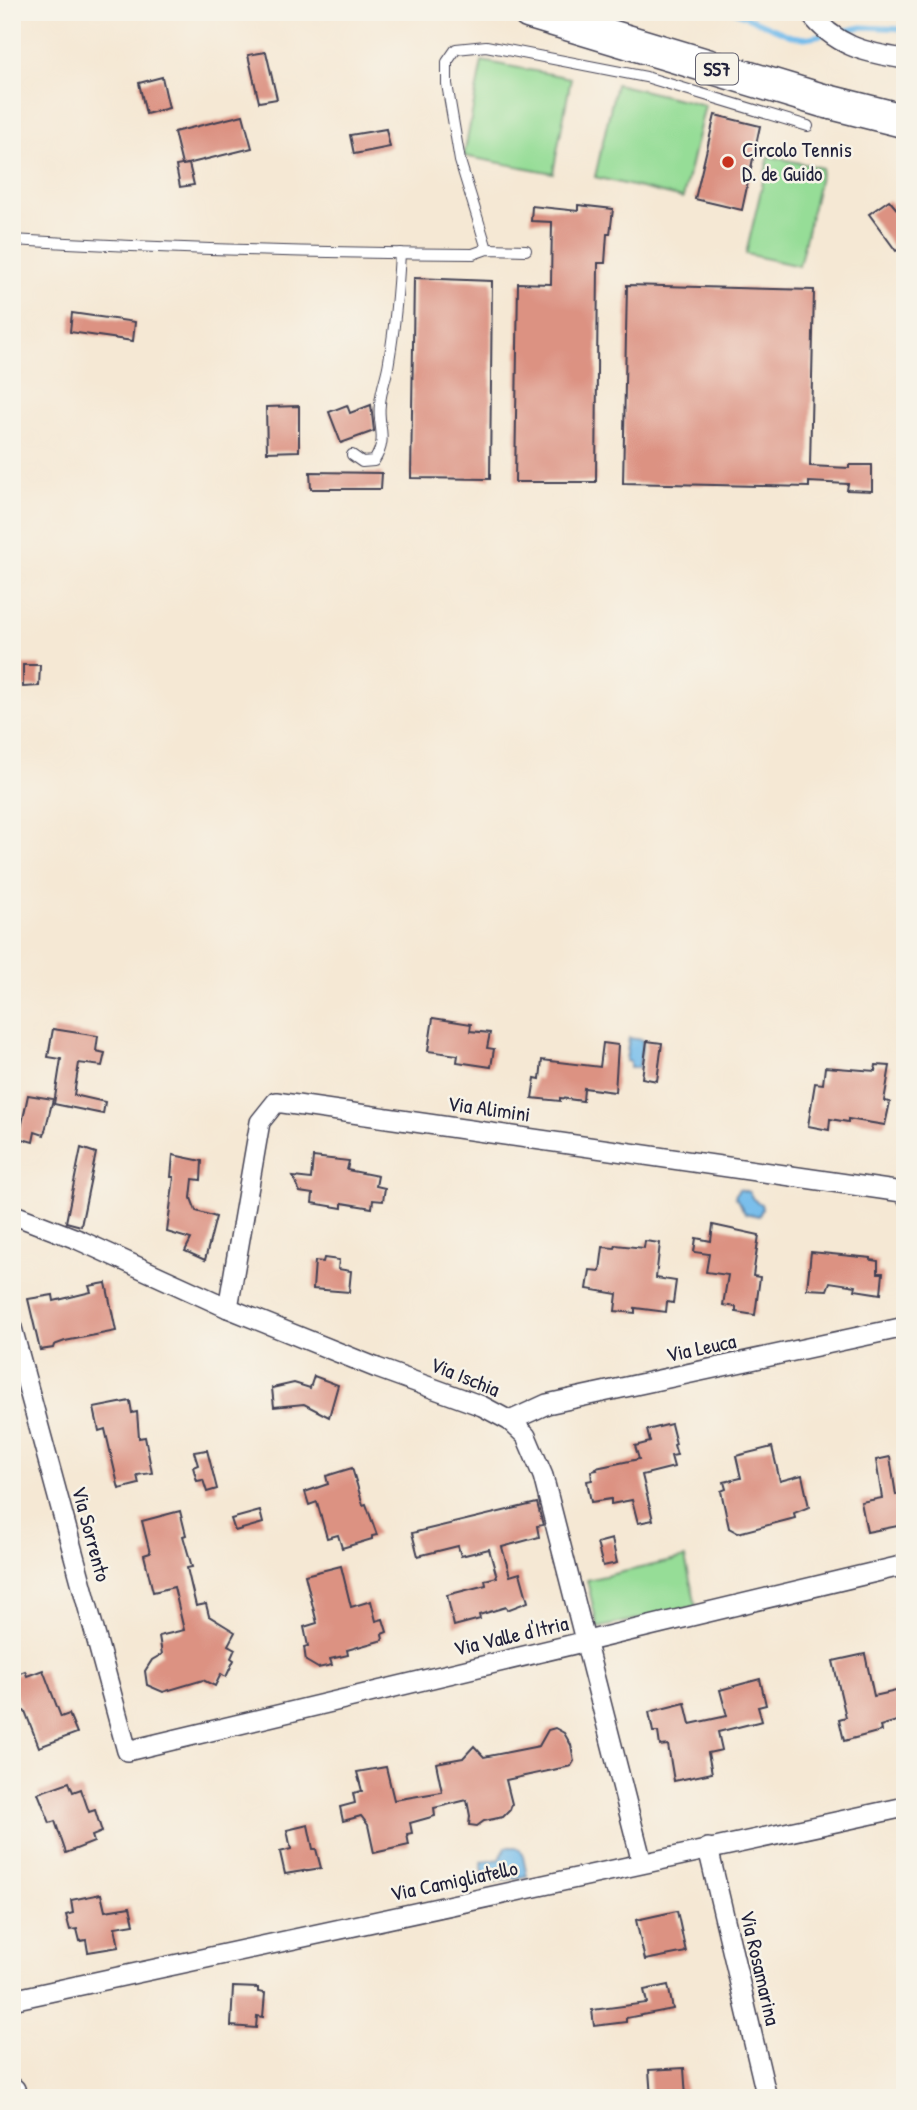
<svg xmlns="http://www.w3.org/2000/svg" width="917" height="2110" viewBox="0 0 917 2110" font-family="'Patrick Hand',sans-serif">
<style>
.green{fill:#96dd97;stroke:#5c8069;stroke-width:2}
.water{fill:#73bceb;stroke:#4a6f93;stroke-width:2}
.lines{fill:none;stroke-linecap:round;stroke-linejoin:round}
.stream{stroke:#73bceb;stroke-width:5}
.building{fill:#dc9282}
.lane-casing{stroke:#424052;stroke-width:12}
.street-casing{stroke:#424052;stroke-width:22}
.secondary-casing{stroke:#424052;stroke-width:29}
.highway-casing{stroke:#424052;stroke-width:36}
.lane{stroke:#fff;stroke-width:10}
.street{stroke:#fff;stroke-width:19}
.secondary{stroke:#fff;stroke-width:26}
.highway{stroke:#fff;stroke-width:33}
.poi-dot{fill:#c8321e;stroke:#f7f3e8;stroke-width:2.5}
.labels{text-anchor:middle;stroke-width:5;stroke-linejoin:round;paint-order:stroke}
.shield{fill:#f7f3e8;stroke:#62616f;stroke-width:2}
.shield-label{font-size:19px;font-weight:bold;fill:#22223b}
.poi-label{font-size:21px;fill:#22223b;stroke:#f7f3e8;text-anchor:start}
.street-label{font-size:21px;fill:#22223b;stroke:#f7f3e8}
</style>
<rect width="100%" height="100%" fill="#f7f3e8"/>
<filter id="ink" filterUnits="userSpaceOnUse"><feTurbulence type="fractalNoise" baseFrequency=".0143" numOctaves="2"/><feDisplacementMap in="SourceGraphic" scale="14" xChannelSelector="R" yChannelSelector="G"/><feConvolveMatrix kernelMatrix="1 2 1 2 8 2 1 2 1" color-interpolation-filters="sRGB"/></filter>
<filter id="wash" filterUnits="userSpaceOnUse"><feTurbulence type="fractalNoise" baseFrequency=".00686" numOctaves="4" result="noise"/><feDisplacementMap in="SourceGraphic" scale="28" xChannelSelector="R" yChannelSelector="G"/><feGaussianBlur stdDeviation="1.57" result="paint"/><feColorMatrix in="noise" values="0 0 0 0 0 0 0 0 0 0 0 0 0 0 0 0 0 1.4 0 .05"/><feComposite in="paint" operator="in"/></filter>
<g filter="url(#wash)">
<rect width="100%" height="100%" fill="#f5e8d4"/>
<g class="green">
<path d="M482,61l89,17 -18,95 -89,-17z"/>
<path d="M616,84l89,21 -22,93 -88,-21z"/>
<path d="M769,156l53,12 -23,98 -53,-12z"/>
<path d="M685,1558l11,48 -98,22 -11,-48z"/>
</g>
<g class="water">
<path d="M629,1038l14,2 -4,28 -9,-1v-5l-4,-1z"/>
<path d="M739,1189l10,3 4,7 8,5 1,5 -3,7 -14,-3 -10,-17z"/>
<path d="M506,1847h10l6,5 5,24 -42,7 -4,-21 19,-3z"/>
</g>
<g class="lines">
<g class="stream">
<path d="M735,12l56,24 14,2 17,-3"/>
<path d="M838,32l24,-5 43,2"/>
</g>
</g>
<g id="blocks">
<g class="building">
<path d="M266,52l11,47 -18,3 -11,-47z"/>
<path d="M162,77l7,31 -23,6 -7,-31z"/>
<path d="M243,115l9,33 -69,17 6,-1 5,21 -14,2 -4,-21 6,-1 -8,-33z"/>
<path d="M715,115l45,11 -18,84 -47,-11z"/>
<path d="M386,129l4,18 -36,7 -4,-19z"/>
<path d="M889,200l16,19v26l-9,6 -27,-37z"/>
<path d="M578,205l35,4 -3,25h-3l-2,29h-7l-2,219h-81l3,-199 33,1 1,-62 -21,-1 1,-15 46,5z"/>
<path d="M414,278l78,3 -2,198 -79,-1z"/>
<path d="M627,285l187,5 -4,176 39,2v-3h23v26l-25,-1 1,-6 -39,-2v5l-186,-4z"/>
<path d="M72,313l63,9 -2,19 -63,-9z"/>
<path d="M347,405l3,8 21,-8 3,26 -33,12 -12,-31z"/>
<path d="M299,406v45l-32,1 -1,-45z"/>
<path d="M310,472l72,1 -1,16h-70z"/>
<path d="M23,665h17l-1,21 -16,1z"/>
<path d="M433,1018l38,6 -1,7 20,2 -3,15 7,1 -3,18 -34,-5 1,-7 -30,-4z"/>
<path d="M53,1029l45,7 -2,15 9,2 -3,13 -23,-3 -5,32 31,7 -2,12 -49,-10 7,-45 -13,-2z"/>
<path d="M647,1041l15,2 -5,38 -15,-3z"/>
<path d="M603,1043l15,2 -3,47 -31,-4 -1,13 -23,-3v3l-28,-3 3,-20 5,1 2,-19 58,7z"/>
<path d="M876,1065l14,1 -6,35 6,1 -5,23 -37,-6v3l-18,-3 -1,11 -21,-4 7,-43 8,1 2,-17 50,4z"/>
<path d="M28,1095l25,4 -9,36 -9,-3 -2,10 -14,-4z"/>
<path d="M81,1148l15,5 -15,73 -15,-4z"/>
<path d="M173,1155l29,6 -1,19 -8,-1 -2,19 5,13 20,6 -11,43 -20,-9 6,-12 -24,-7 7,-55h-3z"/>
<path d="M313,1157l36,4 -2,9 31,6 -2,10 9,2 -2,13 -10,-1 -1,8 -30,-5v5l-30,-5 1,-9 -13,-2 -7,-15 18,2z"/>
<path d="M713,1225l46,10 -6,41 7,1 -5,38 -19,-3v-5l-13,-2 5,-30 -22,-3 3,-18 -15,-2 2,-14 15,3z"/>
<path d="M645,1241l15,2 -4,35 20,3 -3,22 -6,-1 -1,10 -31,-4v5l-20,-2 2,-17 -30,-5 3,-19 10,1 3,-24 12,1 1,-3 28,3z"/>
<path d="M811,1252l60,6v2l7,1v12h5l-2,21 -26,-4 1,-4 -26,-4 -3,8 -20,-1z"/>
<path d="M324,1258l15,2 -1,9 13,2 -2,21 -36,-3 2,-28 8,1z"/>
<path d="M106,1283l10,48 -51,10 -11,4 -1,3 -13,2 -12,-51 25,-4 1,6 37,-9 -2,-6z"/>
<path d="M314,1376l24,9 -9,32 -25,-13 -30,3 -2,-19 22,-5 16,5z"/>
<path d="M130,1401l2,12 5,-1 2,26 6,-1 7,36 -15,2 2,9 -20,5 -14,-60 -6,2 -5,-23z"/>
<path d="M671,1424l5,20 -2,1 3,10 -6,1 3,11 -32,8 11,45 -15,3 -6,-23 -21,4v-5l-20,3 -4,-21 5,-1 -1,-9 6,-1 -1,-2 43,-9 -4,-13 15,-4 -3,-12z"/>
<path d="M772,1447l8,34 22,-6 7,32 -15,6 1,5 -57,15 -9,-5 -8,-37 5,-2 -2,-7 17,-4 -5,-22z"/>
<path d="M207,1450l10,39 -10,3 -4,-12 -6,1 -4,-14 5,-2 -4,-13z"/>
<path d="M890,1457l6,38 9,-2 -2,32 -36,7 -6,-30 21,-4 -6,-38z"/>
<path d="M352,1468l11,37 3,-1 11,31 -5,1v3l-30,9 -4,-13 -11,3 -10,-36 -8,3 -4,-13 23,-8 -2,-8z"/>
<path d="M537,1503l6,22 -6,1 2,11 -37,10 8,29 10,-3 8,29 -21,8 -1,-3 -27,8 1,4 -26,7 -7,-31 39,-10 -1,-5 12,-3 -8,-28 -28,7 -3,-10 -40,10 -6,-23z"/>
<path d="M180,1511l6,24 -3,1 9,31 -5,1 9,38 10,-2 3,12 26,16 -7,13 7,4 -4,9 3,2 -8,17 -5,-3 -6,12 -12,-6 -40,12 -16,-7 -2,-14 7,-11 10,-6 -3,-18 25,-6 -10,-43 -21,5 -9,-37 6,-2 -8,-32z"/>
<path d="M260,1511l3,12 -28,8 -4,-12z"/>
<path d="M612,1539l5,24 -14,3 -6,-23z"/>
<path d="M341,1566l10,41 20,-6 5,20 7,-2 4,13 -5,2 1,6 -36,10 1,5 -18,4 2,6 -14,3 -12,-7 -2,-14 4,-1 -4,-19 13,-4 -12,-48z"/>
<path d="M865,1654l9,42 31,-7v22l-7,1 2,8 -20,6 1,5 -37,10 -5,-22 7,-2 -13,-56z"/>
<path d="M43,1670l18,47 8,-3 8,19 -38,14 -14,-36 -3,1 -10,-25v-11l13,-5 2,5z"/>
<path d="M760,1679l6,26 -8,2 4,14 -44,11 4,18 -14,3 4,20 -38,8 -6,-36 -8,1 -2,-14h-5l-4,-20 36,-9 5,21 37,-8 -7,-26z"/>
<path d="M555,1728l9,5 7,12 3,16 -3,5 -65,14 6,24 -2,6 -7,7 -19,4 -7,5 -8,-1 1,-9 -3,-16 -33,8 1,8 -25,7 2,10 -5,1 2,11 -35,8 -6,-28 -7,-9 -18,5 -3,-14 15,-4 -2,-10 9,-2 -5,-19 29,-5 8,33 48,-8 -6,-29 27,-5 11,-12 10,11 55,-11 9,-16z"/>
<path d="M69,1782l4,10 8,-3 8,23 6,-2 7,22 -10,4 2,6 -28,11 -11,-32 -5,2 -12,-30z"/>
<path d="M308,1825l5,24h3l5,19 -36,6 -5,-22 11,-3 -4,-19z"/>
<path d="M101,1894l4,17 25,-4 4,17 -19,3 4,20 -31,5 -2,-12 -6,1 -3,-12 -7,1 -4,-15 7,-2 -2,-13z"/>
<path d="M677,1911l9,41 -41,8 -9,-40z"/>
<path d="M668,1985l5,24 -47,9v4l-32,4 -2,-16 55,-7 -3,-13z"/>
<path d="M233,1987l25,1v4l7,1 -2,24 -6,-1 -1,12 -25,-2z"/>
<path d="M684,2068l2,30h-35l-2,-28z"/>
</g>
</g>
</g>
<g filter="url(#ink)">
<use href="#blocks" fill-opacity="0" stroke="#424052" stroke-width="2"/>
<g class="lines">
<defs>
<g id="lane">
<path d="M12,240c154,9 307,13 461,14l14,-5 39,1"/>
<path d="M487,249l-27,-88 -13,-77v-22l9,-13 30,-3 160,31 162,49"/>
<path d="M352,455l10,7 12,-1c15,-23 3,-35 6,-57 1,-15 7,-28 9,-43 6,-36 9,-71 11,-108"/>
</g>
<g id="street">
<path d="M809,12c26,34 56,41 96,47"/>
<path d="M12,1214l67,26 149,68 149,60 105,38 28,15 16,15 17,40 99,387"/>
<path d="M228,1308l32,-186 16,-20 626,90 3,4"/>
<path d="M12,1328l115,423 778,-186"/>
<path d="M510,1421l37,-17 358,-77"/>
<path d="M708,1848l59,250"/>
<path d="M12,2000l893,-193"/>
</g>
<path id="secondary" d="M12,2091l2,7"/>
<path id="highway" d="M529,12l292,88 84,21"/>
</defs>
<use href="#lane" class="lane-casing"/>
<use href="#street" class="street-casing"/>
<use href="#secondary" class="secondary-casing"/>
<use href="#highway" class="highway-casing"/>
<use href="#lane" class="lane"/>
<use href="#street" class="street"/>
<use href="#secondary" class="secondary"/>
<use href="#highway" class="highway"/>
</g>
</g>
<circle class="poi-dot" cx="728" cy="162" r="7"/>
<g class="labels">
<rect class="shield" x="696" y="53.5" width="42" height="31" rx="5"/>
<g class="shield-label">
<text x="717" y="76">SS7</text>
</g>
<g class="poi-label">
<text x="742" y="157">Circolo Tennis<tspan x="742" dy="24">D. de Guido</tspan></text>
</g>
<g class="street-label">
<text transform="translate(489 1109) rotate(8)" y="7">Via Alimini</text>
<text transform="translate(701 1348) rotate(-12)" y="7">Via Leuca</text>
<text transform="translate(465 1377) rotate(22)" y="7">Via Ischia</text>
<text transform="translate(91 1534) rotate(75)" y="7">Via Sorrento</text>
<text transform="translate(511 1636) rotate(-13)" y="7">Via Valle d'Itria</text>
<text transform="translate(454 1881) rotate(-12)" y="7">Via Camigliatello</text>
<text transform="translate(760 1968) rotate(77)" y="7">Via Rosamarina</text>
</g>
</g>
<rect width="917" height="2110" fill="none" stroke="#f7f3e8" stroke-width="42"/>
</svg>
